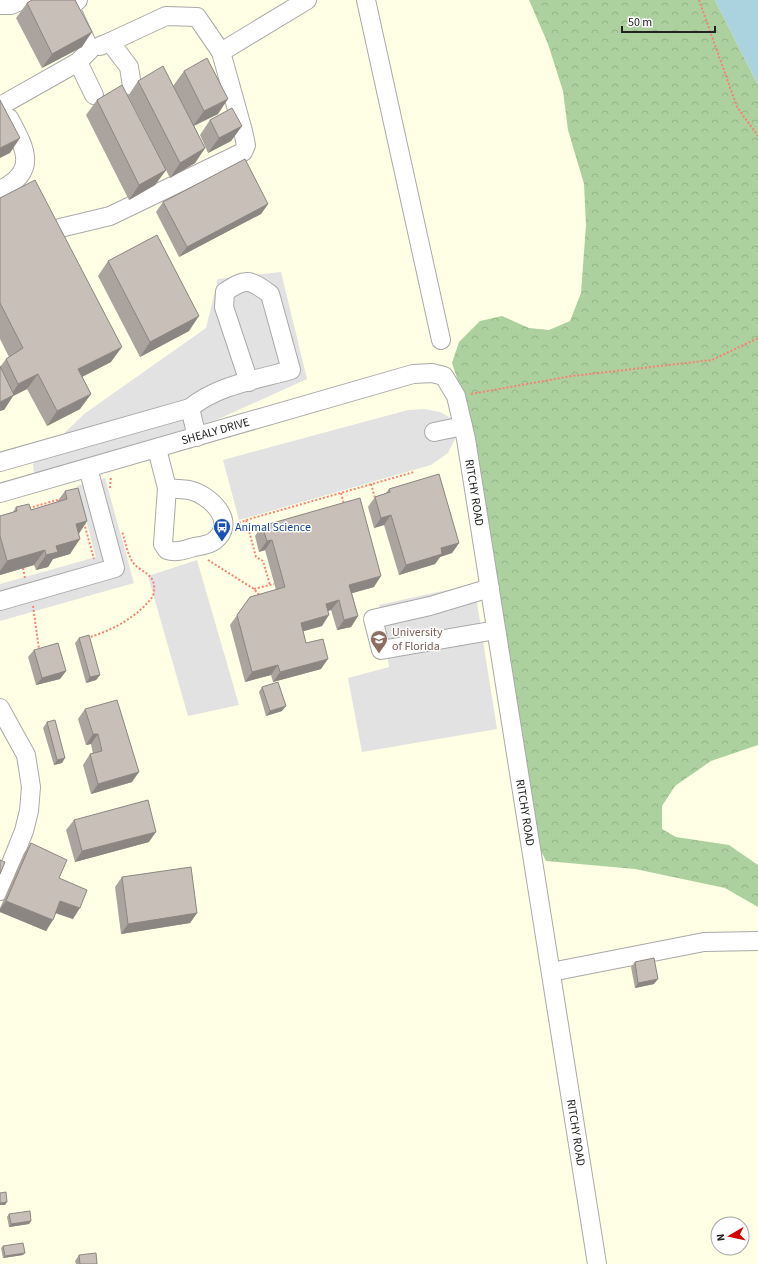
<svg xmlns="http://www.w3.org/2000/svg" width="758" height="1264" viewBox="0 0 758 1264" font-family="'Source Sans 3',sans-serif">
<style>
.education{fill:#ffffe5;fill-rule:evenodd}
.forest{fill:url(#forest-crowns)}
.parking{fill:#e2e2e2}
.water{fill:#aad3df}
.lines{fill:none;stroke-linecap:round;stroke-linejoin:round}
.minor-casing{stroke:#a9a9a9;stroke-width:20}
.path{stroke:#fa8072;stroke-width:2;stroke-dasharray:2 2;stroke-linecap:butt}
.minor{stroke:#fff;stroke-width:18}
.wall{fill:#aba49e}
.shaded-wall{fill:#8b8681}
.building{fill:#c7bfb8;stroke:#8b8681}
.labels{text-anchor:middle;stroke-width:3;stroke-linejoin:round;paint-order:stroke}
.street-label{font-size:12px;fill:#222;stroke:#fff}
.transit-label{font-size:12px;fill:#164399;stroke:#fff;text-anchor:start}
.education-label{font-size:12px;fill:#785e54;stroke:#fff;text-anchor:start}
</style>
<defs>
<pattern id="forest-crowns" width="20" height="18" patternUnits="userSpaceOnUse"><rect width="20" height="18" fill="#add19e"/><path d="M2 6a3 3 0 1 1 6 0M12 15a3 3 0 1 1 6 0" fill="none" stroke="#95b388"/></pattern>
</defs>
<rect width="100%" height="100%" fill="#f2efe9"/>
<path class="education" d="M0,0h715l43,85v1179h-758zM718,1224h24v24h-24z"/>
<path class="forest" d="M529,0h186l43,85v660l-47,16 -36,25 -13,20v23l14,8 53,8 29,20v42l-33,-19 -90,-19 -89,-8 -7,-14 -70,-433 -17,-51 7,-21 21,-21 22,-5 27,12 20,2 21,-9 11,-28 5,-68 -2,-41 -16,-54 -5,-39 -15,-47z"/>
<g class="parking">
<path d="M281,272l26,107 -91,41 -182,55 -1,-11 51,-50 122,-86 12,-49z"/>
<path d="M424,409l16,3 11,6 4,21 -7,14 -17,12 -192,55 -16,-60 185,-50z"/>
<path d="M105,478l29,105 -134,38v-37l96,-27 -19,-71z"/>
<path d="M197,560l42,145 -51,11 -40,-140z"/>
<path d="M474,584l23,145 -135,23 -14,-74 41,-11 -10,-62z"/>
</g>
<path class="water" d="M715,0h43v85z"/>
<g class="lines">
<defs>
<g id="minor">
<path d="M366,0l75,340"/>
<path d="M0,5h11l11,-5"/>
<path d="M110,42l56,-26 31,1 24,35 86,-52"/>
<path d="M100,46l10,-4 19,25 3,19"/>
<path d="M78,62l16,33"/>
<path d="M2,105l76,-43 12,-12 -20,-43 8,-7"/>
<path d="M0,190c39,-19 25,-42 9,-72"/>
<path d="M60,228l50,-12 133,-64 3,-7 -3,-14 -22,-79"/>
<path d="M434,432l29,-6"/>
<path d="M197,437l-7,-29c28,-23 66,-28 101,-38l-21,-76c-20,-14 -23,-17 -45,-2l-1,15 25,75"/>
<path d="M157,449l10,39 -4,56 4,6c9,3 17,0 27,-3 6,-1 15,-2 20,-6 25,-19 -5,-47 -25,-51 -7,-1 -15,-1 -22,-2"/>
<path d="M0,462l190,-54"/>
<path id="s1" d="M0,493l413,-119 19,-1 12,3 12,20 10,43 131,825"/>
<path d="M490,588l-60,18 -57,13 8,31 115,-20"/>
<path d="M0,601l115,-33 -27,-100"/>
<path d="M0,708l26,47 5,32 -2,24 -5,20 -24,60"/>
<path d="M551,972l153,-30 54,-1"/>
</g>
</defs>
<use href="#minor" class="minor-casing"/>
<g class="path">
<path d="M699,0l38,107 21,29"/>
<path d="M471,394l101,-18 140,-16 46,-22"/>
<path d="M371,484l4,14"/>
<path d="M110,488l1,-12"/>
<path d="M341,493l3,11"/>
<path d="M29,508l32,-9"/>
<path d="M246,520l168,-48"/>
<path d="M84,523l10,36"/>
<path d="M239,523l7,-3 10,37 7,4 7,24"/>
<path d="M208,560l46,29 6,7"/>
<path d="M23,568l2,10"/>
<path d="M254,589l20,-5"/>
<path d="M33,606l6,43"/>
<path d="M87,638c24,-7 51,-21 66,-42 6,-24 -13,-22 -21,-35 -5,-9 -7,-20 -10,-30"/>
</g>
<use href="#minor" class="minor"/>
</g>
<g class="wall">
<path d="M27,3l55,44 -40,21 -26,-50z"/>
<path d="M184,71l34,43 -24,12 11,22 -10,15 -25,15 -4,-8 -11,15 -26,15 -43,-85 11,-15 67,66 -36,-70 10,-15 35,5z"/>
<path d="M210,120l32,6 -11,15 -23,12 -8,-18z"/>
<path d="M0,198l111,164 -29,15 9,17 -11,15 -33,17 -20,-37 -14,7 -9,14 -4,-43 6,-8 3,-2 -9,-18z"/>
<path d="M163,202l105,2 -7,10 -82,43 -23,-45z"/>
<path d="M108,261l81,70 -49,26 -42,-81z"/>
<path d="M389,489l70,54 -7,10 -12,4 -5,7 -36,11 -15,-50 -10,3 -6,-21 7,-10 11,-4z"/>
<path d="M65,491l22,30 -8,13 -9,20 -17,5 -5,8 -12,3 -2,-5 -34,10v-59l13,-4 3,-5 15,3 26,-8z"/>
<path d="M262,526l112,61 -22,6 6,23 -7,11 -14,3 -6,-20 -3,1 -6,15 -19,5 3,12 15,26 -48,13 -2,-7 -26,7 -15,-57 20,-28 26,-7 -11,-40 -6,2 -4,-16z"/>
<path d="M79,638l21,37 -4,5 -10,3 -11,-40z"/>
<path d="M34,650l32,21 -6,8 -24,6 -8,-28z"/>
<path d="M262,687l20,24 -16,5 -7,-24z"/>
<path d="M85,709l47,73 -41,12 -8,-29 7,-11h3l-2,-10 -5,1 -8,-26z"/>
<path d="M47,722l15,41 -8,2 -11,-37z"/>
<path d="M74,820l75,22 -74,20 -9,-32z"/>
<path d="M31,843l28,35 14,41 -17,-6 -10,18 -46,-19v-4l24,-55z"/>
<path d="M122,877l75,36 -7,10 -69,11 -6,-47z"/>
<path d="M635,962l19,22 -19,4 -4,-21z"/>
<path d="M9,1214l22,7 -2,3 -20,3 -2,-10z"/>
<path d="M3,1246l20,9 -20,3 -2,-10z"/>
<path d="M79,1255l18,9h-21l-1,-3z"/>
</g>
<g class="shaded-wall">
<path d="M92,32l-10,15 -40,21 10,-14z"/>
<path d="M228,99l-10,15 -25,12 11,-15z"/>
<path d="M242,126l-11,15 -23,12 11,-15z"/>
<path d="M20,138l-10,15 -10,5v-10z"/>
<path d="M205,148l-10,15 -25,15 10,-15z"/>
<path d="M166,170l-11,15 -26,15 10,-15z"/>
<path d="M268,204l-7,10 -82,43 8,-10z"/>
<path d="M199,316l-10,15 -49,26 10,-15z"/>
<path d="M122,347l-11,15 -43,22 10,-15z"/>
<path d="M38,374l-11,15 -14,7 -9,14 -4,1v-9l10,-5 8,-13z"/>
<path d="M91,394l-11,15 -33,17 10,-15z"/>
<path d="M391,515l-7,10 -10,3 7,-10z"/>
<path d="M87,521l-10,15 -1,-12z"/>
<path d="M80,539l-10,15 -17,5 -5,8 -12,3 10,-15 10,-9z"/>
<path d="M272,540l-7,10 -6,2 8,-11z"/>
<path d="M459,543l-7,10 -12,4 -5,7 -36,11 7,-10 35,-17z"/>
<path d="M45,550l-11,15 -34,10v-4l7,-10z"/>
<path d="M381,576l-7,11 -32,9 7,-11z"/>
<path d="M339,600l-8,10 -12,4 7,-10z"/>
<path d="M329,615l-7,11 -28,8 7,-11z"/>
<path d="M358,616l-7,11 -14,3 7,-10z"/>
<path d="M328,659l-7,10 -48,13 7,-10z"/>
<path d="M278,665l-7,10 -26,7 7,-10z"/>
<path d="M66,671l-6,8 -24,6 6,-7z"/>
<path d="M100,675l-4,5 -10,3 4,-6z"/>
<path d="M286,706l-4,5 -16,5 4,-5z"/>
<path d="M93,734h5l-7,10 -5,1z"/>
<path d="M65,758l-3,5 -8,2 3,-5z"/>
<path d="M139,772l-7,10 -41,12 7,-10z"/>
<path d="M156,832l-7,10 -74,20 7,-11z"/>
<path d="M6,901l47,19 -7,11 -46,-19v-3z"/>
<path d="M60,901l20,7 -7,11 -21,-7z"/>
<path d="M197,913l-7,10 -69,11 7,-10z"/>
<path d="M658,979l-4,5 -19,4 3,-5z"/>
<path d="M7,1202l-2,3h-5v-2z"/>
<path d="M31,1221l-2,3 -20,3 2,-3z"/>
<path d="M25,1253l-2,2 -20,3 2,-2z"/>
</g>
<g class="building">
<path d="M32,0h43l17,32 -40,22 -25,-51z"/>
<path d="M207,58l21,41 -24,12 -20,-40z"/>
<path d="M163,66l42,82 -25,15 -42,-82z"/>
<path d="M122,85l44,85 -27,15 -42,-85z"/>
<path d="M0,100l20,38 -20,10z"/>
<path d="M232,108l10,18 -23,12 -9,-18z"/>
<path d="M245,159l23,45 -81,43 -24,-45z"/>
<path d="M35,180l87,167 -44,22 13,25 -34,17 -19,-37 -20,10 -12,-25 17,-11 -23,-45v-105z"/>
<path d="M157,235l42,81 -49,26 -42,-81z"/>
<path d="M0,366l14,29 -14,7z"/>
<path d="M439,474l20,69 -18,5 1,6 -36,11 -15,-50 -10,3 -6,-21 15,-5 -1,-3z"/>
<path d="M78,488l9,33 -11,3 4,15 -24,7 2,6 -12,3 -1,-5 -38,11 -7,-25v-20l17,-5 -1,-4 13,-3 2,6 36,-11 -2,-8z"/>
<path d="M360,498l21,78 -32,9 9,31 -14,4 -5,-20 -13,4 3,11 -28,8 5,20 17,-4 5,20 -48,13 -2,-7 -26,7 -15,-57 13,-18 35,-10 -13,-47 -5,1 -5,-15z"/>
<path d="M89,635l11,40 -10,2 -11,-39z"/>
<path d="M58,643l8,28 -24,7 -8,-28z"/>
<path d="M278,682l8,24 -16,5 -8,-24z"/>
<path d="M117,700l22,72 -41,12 -8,-30 12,-3 -4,-17h-5l-8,-25z"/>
<path d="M55,720l10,38 -8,2 -10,-38z"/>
<path d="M148,800l8,32 -74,19 -8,-31z"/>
<path d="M31,843l36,17 -8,18 28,12 -7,18 -20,-7 -7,19 -47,-19z"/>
<path d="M0,860l5,2 -5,12z"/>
<path d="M191,867l6,46 -69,11 -6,-47z"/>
<path d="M654,958l4,21 -20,4 -3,-21z"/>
<path d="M6,1192l1,10 -7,1v-10z"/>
<path d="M30,1211l1,10 -20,3 -2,-10z"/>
<path d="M23,1243l2,10 -20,3 -2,-10z"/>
<path d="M96,1253l1,11h-17l-1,-9z"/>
</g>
<defs>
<symbol id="bus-pin" viewBox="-11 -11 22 30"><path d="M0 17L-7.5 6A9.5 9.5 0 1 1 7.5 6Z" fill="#1a4fb4" stroke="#fff"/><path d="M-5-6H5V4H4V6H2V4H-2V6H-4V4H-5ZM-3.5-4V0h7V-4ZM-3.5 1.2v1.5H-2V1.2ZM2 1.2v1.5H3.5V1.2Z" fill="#fff"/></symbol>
<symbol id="university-pin" viewBox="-11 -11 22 30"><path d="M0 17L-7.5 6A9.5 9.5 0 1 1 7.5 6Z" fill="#8d6e63" stroke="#fff"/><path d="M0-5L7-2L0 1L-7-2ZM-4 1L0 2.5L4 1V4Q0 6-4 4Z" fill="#fff"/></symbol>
</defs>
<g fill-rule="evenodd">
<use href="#bus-pin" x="212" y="517" width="20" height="27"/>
<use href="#university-pin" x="369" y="629" width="20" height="27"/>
</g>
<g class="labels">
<g class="street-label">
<text dy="4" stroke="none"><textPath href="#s1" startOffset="224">SHEALY DRIVE</textPath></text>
<text dy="4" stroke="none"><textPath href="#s1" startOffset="583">RITCHY ROAD</textPath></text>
<text dy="4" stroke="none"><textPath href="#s1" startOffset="907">RITCHY ROAD</textPath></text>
<text dy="4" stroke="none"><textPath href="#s1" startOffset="1231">RITCHY ROAD</textPath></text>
</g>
<g class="transit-label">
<text x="235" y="531">Animal Science</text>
</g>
<g class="education-label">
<text x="392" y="636">University<tspan x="392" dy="14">of Florida</tspan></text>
</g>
</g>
<g transform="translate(730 1236) rotate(261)"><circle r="19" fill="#ffffff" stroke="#a7a7a7"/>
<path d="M0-3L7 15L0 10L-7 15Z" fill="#d40000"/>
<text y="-6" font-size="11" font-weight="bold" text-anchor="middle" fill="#222222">N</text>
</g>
<path d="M622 26v6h93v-6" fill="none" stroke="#222222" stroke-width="2"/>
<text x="628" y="26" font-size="12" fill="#222222" stroke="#ffffff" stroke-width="3" paint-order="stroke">50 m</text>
</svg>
